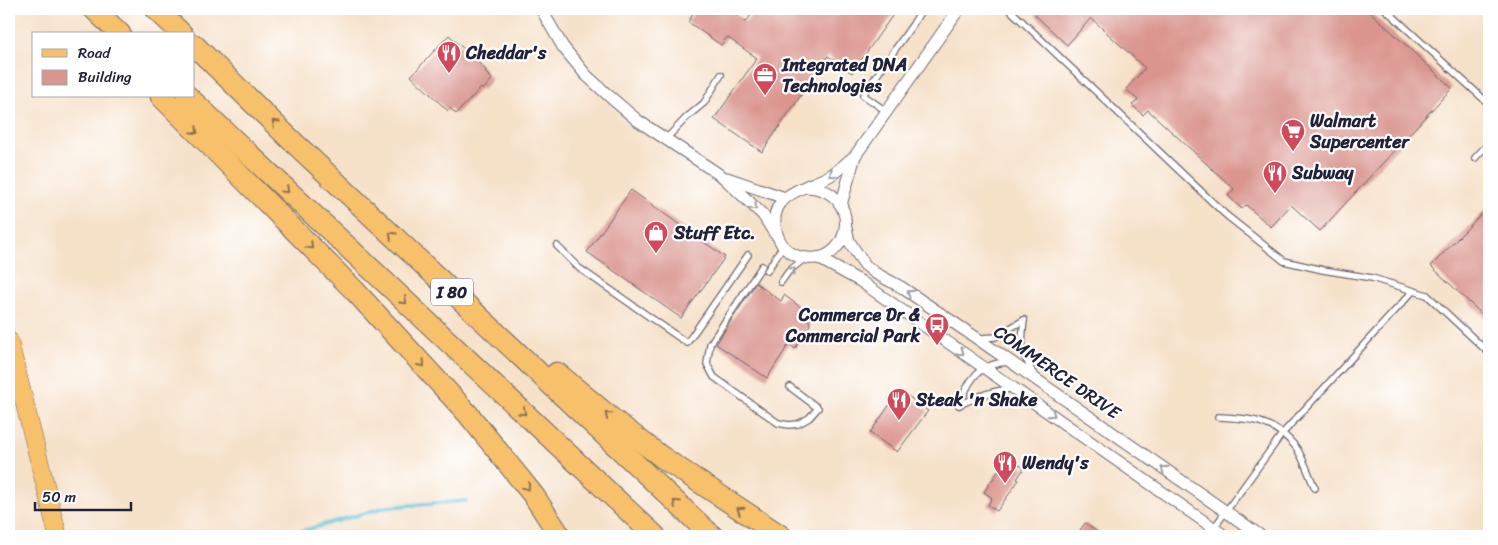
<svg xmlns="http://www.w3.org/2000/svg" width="1498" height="545" viewBox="0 0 1498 545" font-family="Sriracha,sans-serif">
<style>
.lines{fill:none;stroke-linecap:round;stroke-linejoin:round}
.stream{stroke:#57bed5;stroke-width:4}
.building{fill:#da958e}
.service-casing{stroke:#6c656d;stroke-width:8}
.minor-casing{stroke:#6c656d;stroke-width:13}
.primary-casing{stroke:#6c656d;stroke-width:19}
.motorway-casing{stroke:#6c656d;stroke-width:23}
.service{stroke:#fff;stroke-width:5.5}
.minor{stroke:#fff;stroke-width:11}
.primary{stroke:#f7c06b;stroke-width:18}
.motorway{stroke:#f7c06b;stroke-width:21}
.oneway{stroke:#8c7153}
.oneway2{stroke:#9c9ca7}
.labels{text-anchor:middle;stroke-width:4.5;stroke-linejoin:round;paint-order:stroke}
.shield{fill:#fff;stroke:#646476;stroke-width:1}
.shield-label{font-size:16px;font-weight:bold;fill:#22223b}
.poi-label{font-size:18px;font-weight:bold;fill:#22223b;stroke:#fff;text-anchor:start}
.street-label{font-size:18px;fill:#22223b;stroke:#fff}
</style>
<rect width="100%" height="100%" fill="#fff"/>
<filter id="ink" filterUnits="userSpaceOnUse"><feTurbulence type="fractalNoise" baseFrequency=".02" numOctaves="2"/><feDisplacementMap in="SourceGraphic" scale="10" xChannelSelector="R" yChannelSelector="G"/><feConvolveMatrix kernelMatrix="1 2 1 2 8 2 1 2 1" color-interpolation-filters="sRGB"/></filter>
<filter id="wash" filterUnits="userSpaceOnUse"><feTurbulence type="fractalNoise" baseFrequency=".0096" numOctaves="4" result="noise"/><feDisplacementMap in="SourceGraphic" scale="20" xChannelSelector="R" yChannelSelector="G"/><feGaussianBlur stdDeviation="1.12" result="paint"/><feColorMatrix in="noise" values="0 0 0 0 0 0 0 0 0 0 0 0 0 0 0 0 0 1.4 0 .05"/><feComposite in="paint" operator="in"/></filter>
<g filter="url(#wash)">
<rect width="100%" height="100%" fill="#f6e1c9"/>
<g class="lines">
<path class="stream" d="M285,536l101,-29 80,-6"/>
</g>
<g id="blocks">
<g class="building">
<path d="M696,9h31l19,13 9,-13h142l-45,64 -24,-17 -66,96 -48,-33 43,-61 -30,-21 -6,8 -33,-23z"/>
<path d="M1041,9h326l85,79 -132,143 -29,-26 -20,22 -25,-22 -4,4 -14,-13 6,-7 -86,-79 -5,5 -11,-10 6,-5 -12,-11 19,-21 -54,-50 -24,27 -32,-30z"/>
<path d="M449,35l37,35 -1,2 7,7 -9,11 -2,-2 -25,26 -6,-6 -2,3 -37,-35z"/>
<path d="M631,190l94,67 -44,61 -94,-66z"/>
<path d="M1489,206v115l-58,-55z"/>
<path d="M756,283l25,18 3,-6 23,17 3,13 -15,24 -6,-5 -22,34 -51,-34z"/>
<path d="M900,390l28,21 -31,41 -27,-19z"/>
<path d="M1008,457l16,11 -7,11 2,1 -22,31 -9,-6 4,-7 -8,-6z"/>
<path d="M1085,523l18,13h-27z"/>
</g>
</g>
</g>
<g filter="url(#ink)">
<use href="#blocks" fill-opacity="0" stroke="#6c656d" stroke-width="1"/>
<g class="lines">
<defs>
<g id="service">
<path d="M1009,9l217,206 58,46 39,9 49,8 55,17 62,58"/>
<path d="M1385,9l104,95"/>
<path d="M886,111l-23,-16 50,-71 9,-15"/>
<path d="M666,139l21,-22 17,-14 17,-28"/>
<path d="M1475,158l14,-15"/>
<path d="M557,246l22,22 108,75 61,-88"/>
<path d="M762,266l-52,78 -3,20 7,13 64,46 11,2 9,-1 11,-6 9,-10 -28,-21"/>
<path d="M767,271l16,-25"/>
<path d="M781,282l8,-11 15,-12"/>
<path d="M1024,320c-3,29 -4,29 10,55"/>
<path d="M982,338l13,-1 29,-17"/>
<path d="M959,405c11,-26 18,-41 49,-43"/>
<path d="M959,405c18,-8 33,-15 53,-16"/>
<path d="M1218,417c31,1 56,3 77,29 8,10 14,30 20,42"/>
<path d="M1208,536l74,-102 131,-143"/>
</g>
<g id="minor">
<path d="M541,9l22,38 23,28 23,21 28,24 86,57 40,38 12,19"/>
<path d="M727,178l58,20"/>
<path d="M807,187c56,3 46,76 1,71 -8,0 -15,-3 -21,-8 -8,-7 -11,-16 -12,-27 -3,-31 36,-36 56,-48 8,-5 16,-13 24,-19l104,-147"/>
<path d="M841,205l14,-49"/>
<path d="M846,228l3,13 9,14 7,10 10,8 26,14 74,50 286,199"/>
<path d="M818,258l42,23 365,255"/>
<path d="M9,395l12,-5"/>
</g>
<path id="primary" d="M9,341l49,195"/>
<g id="motorway">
<path d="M94,9l26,25"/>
<path d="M156,9l26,25"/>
<path d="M194,45l95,93 423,398"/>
<path d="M161,96l194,195 113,123 66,82 26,40"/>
<path d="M187,96l468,440"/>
<path d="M557,373l54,45 52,40 118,78"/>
</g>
</defs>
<use href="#service" class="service-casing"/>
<use href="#minor" class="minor-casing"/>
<use href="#primary" class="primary-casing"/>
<use href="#motorway" class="motorway-casing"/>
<use href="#service" class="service"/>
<use href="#minor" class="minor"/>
<use href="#primary" class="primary"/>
<use href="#motorway" class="motorway"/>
</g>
<defs><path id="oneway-chevron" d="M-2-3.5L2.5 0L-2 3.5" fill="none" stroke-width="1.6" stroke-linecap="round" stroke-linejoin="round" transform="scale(1.25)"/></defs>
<g class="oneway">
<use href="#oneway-chevron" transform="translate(275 123) rotate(-136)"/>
<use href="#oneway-chevron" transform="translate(195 131) rotate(45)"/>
<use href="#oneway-chevron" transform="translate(286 190) rotate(43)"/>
<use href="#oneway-chevron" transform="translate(392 235) rotate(-137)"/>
<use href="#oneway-chevron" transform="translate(310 246) rotate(45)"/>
<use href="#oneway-chevron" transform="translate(404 301) rotate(43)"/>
<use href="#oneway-chevron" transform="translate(422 364) rotate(48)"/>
<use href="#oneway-chevron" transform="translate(523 412) rotate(43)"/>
<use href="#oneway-chevron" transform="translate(608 415) rotate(-141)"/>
<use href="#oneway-chevron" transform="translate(527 487) rotate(52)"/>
<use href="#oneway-chevron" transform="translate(676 503) rotate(-137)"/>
<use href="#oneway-chevron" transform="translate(740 510) rotate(-147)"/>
</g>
<g class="oneway2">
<use href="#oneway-chevron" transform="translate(832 174) rotate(147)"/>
<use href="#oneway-chevron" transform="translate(754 207) rotate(44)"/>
<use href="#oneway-chevron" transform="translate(792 270) rotate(-44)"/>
<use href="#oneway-chevron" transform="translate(910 293) rotate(-146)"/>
<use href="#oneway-chevron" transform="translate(961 352) rotate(35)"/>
<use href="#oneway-chevron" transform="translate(1052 414) rotate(35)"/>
<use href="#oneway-chevron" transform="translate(1164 469) rotate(-145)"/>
</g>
</g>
<defs>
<symbol id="restaurant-pin" viewBox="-11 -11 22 30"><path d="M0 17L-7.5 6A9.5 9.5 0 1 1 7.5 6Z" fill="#d1495b" stroke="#fff"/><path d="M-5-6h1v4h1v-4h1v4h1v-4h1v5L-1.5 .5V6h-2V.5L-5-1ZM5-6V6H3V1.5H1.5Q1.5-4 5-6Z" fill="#fff"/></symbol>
<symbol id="office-pin" viewBox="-11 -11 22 30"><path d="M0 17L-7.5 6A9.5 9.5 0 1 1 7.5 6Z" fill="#d1495b" stroke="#fff"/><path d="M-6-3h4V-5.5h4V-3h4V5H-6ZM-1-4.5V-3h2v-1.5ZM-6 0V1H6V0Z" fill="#fff"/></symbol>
<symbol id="supermarket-pin" viewBox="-11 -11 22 30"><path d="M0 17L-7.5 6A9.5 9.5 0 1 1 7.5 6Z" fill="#d1495b" stroke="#fff"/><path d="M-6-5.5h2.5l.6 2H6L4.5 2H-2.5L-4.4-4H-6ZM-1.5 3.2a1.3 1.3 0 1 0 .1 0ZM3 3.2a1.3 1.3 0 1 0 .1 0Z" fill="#fff"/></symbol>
<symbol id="shop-pin" viewBox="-11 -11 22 30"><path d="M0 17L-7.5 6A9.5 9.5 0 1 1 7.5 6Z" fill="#d1495b" stroke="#fff"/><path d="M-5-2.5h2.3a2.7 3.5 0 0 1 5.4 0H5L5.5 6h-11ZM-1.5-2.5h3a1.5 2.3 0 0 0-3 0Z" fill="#fff"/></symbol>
<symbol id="bus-pin" viewBox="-11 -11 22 30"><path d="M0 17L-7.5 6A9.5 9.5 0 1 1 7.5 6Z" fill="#d1495b" stroke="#fff"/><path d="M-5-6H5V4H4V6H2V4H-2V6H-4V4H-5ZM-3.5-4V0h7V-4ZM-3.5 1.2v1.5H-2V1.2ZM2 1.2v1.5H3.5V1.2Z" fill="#fff"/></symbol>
</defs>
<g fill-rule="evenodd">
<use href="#restaurant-pin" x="435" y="39" width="28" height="38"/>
<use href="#office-pin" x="751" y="61" width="28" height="38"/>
<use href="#supermarket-pin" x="1279" y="117" width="28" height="38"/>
<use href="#restaurant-pin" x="1261" y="159" width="28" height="38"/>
<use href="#shop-pin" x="642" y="219" width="28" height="38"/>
<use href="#bus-pin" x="923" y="311" width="28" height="38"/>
<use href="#restaurant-pin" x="885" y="386" width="28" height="38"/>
<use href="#restaurant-pin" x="991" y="449" width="28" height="38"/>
</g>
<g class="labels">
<rect class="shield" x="431" y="278.5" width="42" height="27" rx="4"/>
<g class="shield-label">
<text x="452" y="298">I 80</text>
</g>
<g class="poi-label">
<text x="466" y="59">Cheddar's</text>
<text x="782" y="71">Integrated DNA<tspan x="782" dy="21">Technologies</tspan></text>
<text x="1310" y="127">Walmart<tspan x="1310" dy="21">Supercenter</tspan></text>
<text x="1292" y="179">Subway</text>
<text x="674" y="239">Stuff Etc.</text>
<text x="920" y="321" text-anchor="end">Commerce Dr &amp;<tspan x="920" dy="21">Commercial Park</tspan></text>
<text x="916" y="406">Steak 'n Shake</text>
<text x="1022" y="469">Wendy's</text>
</g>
<g class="street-label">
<text transform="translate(1057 372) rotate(35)" y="6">COMMERCE DRIVE</text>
</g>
</g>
<rect width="1498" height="545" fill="none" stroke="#fff" stroke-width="30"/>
<rect x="32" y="32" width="162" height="65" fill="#ffffff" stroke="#a7a7b1"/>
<rect x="42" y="49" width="25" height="8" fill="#f7c06b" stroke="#a7a7b1"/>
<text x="78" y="58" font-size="15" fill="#22223b">Road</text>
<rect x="42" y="70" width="25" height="15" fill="#da958e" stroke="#a7a7b1"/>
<text x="78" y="82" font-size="15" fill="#22223b">Building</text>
<path d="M35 502v8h96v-8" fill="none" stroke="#22223b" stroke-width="2.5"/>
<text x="42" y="502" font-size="15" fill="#22223b" stroke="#ffffff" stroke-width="4" paint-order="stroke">50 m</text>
</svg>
